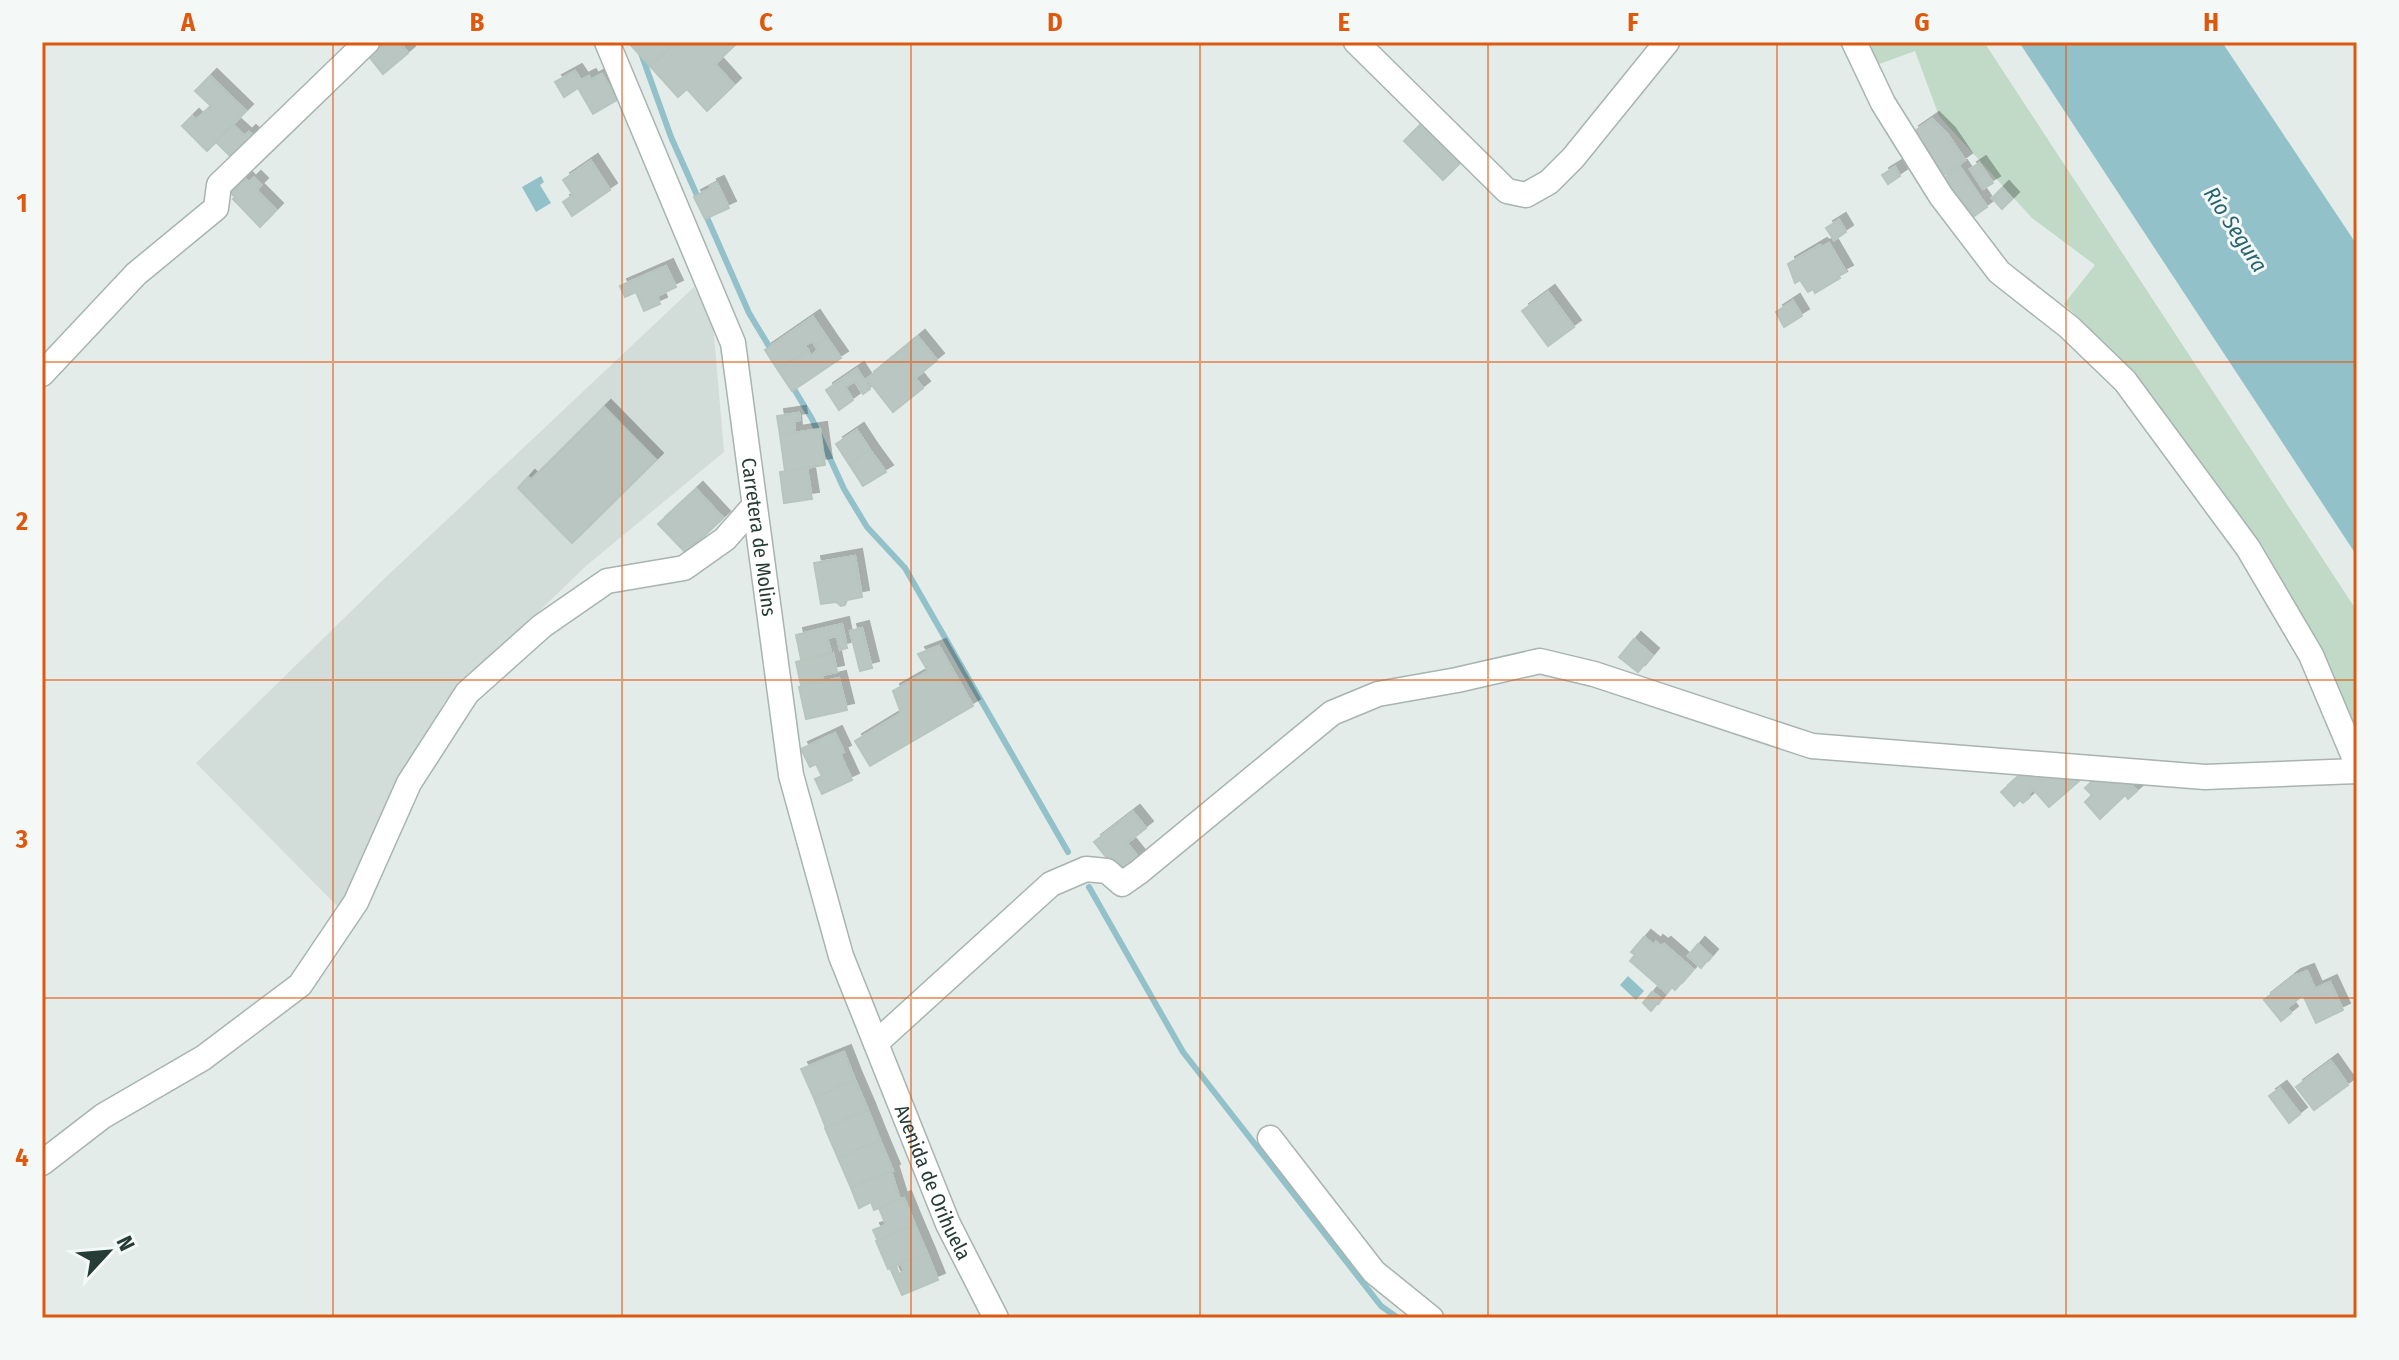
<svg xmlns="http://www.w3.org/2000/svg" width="2399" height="1360" viewBox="0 0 2399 1360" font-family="'Fira Sans Condensed',sans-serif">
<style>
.built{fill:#d2dcd8}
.green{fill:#c0dac7}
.water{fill:#93c1ca}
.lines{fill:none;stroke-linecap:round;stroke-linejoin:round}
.stream{stroke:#93c1ca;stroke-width:6}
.building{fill:#bac6c2;stroke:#b7c5bf;stroke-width:2;filter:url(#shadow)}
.minor-casing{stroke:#a7b4b0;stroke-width:27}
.minor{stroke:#fff;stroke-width:24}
.grid{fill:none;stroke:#de580e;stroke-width:2;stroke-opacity:0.55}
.labels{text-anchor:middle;stroke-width:6;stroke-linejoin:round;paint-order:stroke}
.street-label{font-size:20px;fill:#263c36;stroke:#f4f9f7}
.water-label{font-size:22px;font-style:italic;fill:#266371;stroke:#f4f9f7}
.neatline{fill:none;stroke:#de580e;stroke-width:3}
.grid-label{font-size:26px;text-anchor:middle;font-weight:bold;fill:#de580e}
</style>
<defs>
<filter id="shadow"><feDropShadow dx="7" dy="-7" stdDeviation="0" flood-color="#0004"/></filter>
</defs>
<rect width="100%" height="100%" fill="#e4ece9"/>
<path class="built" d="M694,287l19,37 11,128 -138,114 -143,138 -104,204 -143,-145 188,-184z"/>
<path class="green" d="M1839,42h145l373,569v124l-168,-277 -95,-125 -30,-29 31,-39 -63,-47 -93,-102 -24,-65 -60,22z"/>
<g class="water">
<path d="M2019,42h203l135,203v311z"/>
<path d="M541,176l3,6 -4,3 11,18 -15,9 -14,-25z"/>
<path d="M1628,976l16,15 -8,9 -16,-15z"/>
</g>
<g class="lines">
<g class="stream">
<path d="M637,42l34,95 29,65"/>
<path d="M705,213l44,100 24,40"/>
<path d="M791,384l21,35 32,70 23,38 38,41 163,284"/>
<path d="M1089,887l94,165 198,254 17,12"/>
</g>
</g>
<g class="building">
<path d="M380,42h19l9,11 -25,21 -17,-21z"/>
<path d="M628,42h49l-27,24z"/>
<path d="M677,42h61l-23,22 19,21 -27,26 -20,-22 -9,8 -28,-31z"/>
<path d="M575,71l6,9 8,-4 2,4 11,-6 15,26 -24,14 -15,-26 -14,9 -9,-15z"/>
<path d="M210,76l36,35 -39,40 -25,-25 10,-10 4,4 15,-14 -16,-15z"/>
<path d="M1932,119l16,16 17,25 -21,15 -32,-42z"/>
<path d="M1423,122l39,39 -19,19 -39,-39z"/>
<path d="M233,125l12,11 4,-4 9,8 -21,23 -21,-21z"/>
<path d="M591,161l19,29 -38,26 -9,-14 10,-7 -10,-15z"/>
<path d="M1979,163l14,20 -10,6 -13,-20z"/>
<path d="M1895,167l5,9 -12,8 -6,-9z"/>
<path d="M1960,167l27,40 -20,14 -27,-40z"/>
<path d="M254,178l7,7 -5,5 20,20 -16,17 -27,-28 2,-2 -4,-4 14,-14 4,4z"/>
<path d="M717,183l12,25 -24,11 -11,-22 17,-9 -1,-2z"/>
<path d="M2002,188l10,11 -10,10 -10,-11z"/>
<path d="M1839,220l7,12 -12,8 -8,-12z"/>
<path d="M1829,243l17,29 -8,4 2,2 -25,15 -2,-4 -5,3 -8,-12 -5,3 -7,-19 32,-19 2,2z"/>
<path d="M666,266l10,21 -19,9 3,8 -16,7 -8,-19 -11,5 -5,-11z"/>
<path d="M1548,292l26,35 -26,19 -26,-35z"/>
<path d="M1793,301l9,15 -18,11 -8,-15z"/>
<path d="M813,317l14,21 -12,7 -3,-4 -8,5 4,4 -30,20 -13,-20z"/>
<path d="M918,337l19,23 -22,18 8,10 -30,24 -26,-33z"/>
<path d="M827,338l14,20 -49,33 -14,-21 30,-20 3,6 7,-6 -3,-5z"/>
<path d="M857,369l13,20 -7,5 -8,-13 -10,6 8,13 -14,10 -13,-20z"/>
<path d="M604,407l52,53 -84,83 -54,-55 10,-11 3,3z"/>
<path d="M799,413l1,7 -6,1 1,12 -15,2 -3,-19z"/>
<path d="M820,429l5,36 -40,6 -5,-36z"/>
<path d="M857,430l13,20 -21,14 -13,-20z"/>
<path d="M870,450l16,22 -23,14 -14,-22z"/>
<path d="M807,468l5,31 -28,4 -4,-31z"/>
<path d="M696,489l27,29 -37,35 -28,-29z"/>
<path d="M855,556l7,41 -15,3 -2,5 -4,1 -5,-4 -15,2 -7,-41z"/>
<path d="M842,624l5,24 -7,2 -3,-14 -10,2 4,14 -30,7 -5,-24z"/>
<path d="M862,628l10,40 -12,3 -10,-40z"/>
<path d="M1634,639l18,16 -14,17 -19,-15z"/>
<path d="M939,646l34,60 -103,60 -15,-25 46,-28 -8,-22 35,-20 -10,-17z"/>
<path d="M833,653l4,19 -15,3 1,4 -22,6 -5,-23z"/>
<path d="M839,678l8,32 -41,9 -7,-32z"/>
<path d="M835,733l9,19 -4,2 12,26 -30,14 -7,-15 7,-3 -6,-12 -6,3 -9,-18z"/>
<path d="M2027,769l6,7 9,-7 45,5 -38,33 -16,-18 -6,6 3,2 -7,6 -3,-3 -6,6 -13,-14z"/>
<path d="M2103,771l11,13 9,-8 14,15 -9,8 -3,-4 -25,24 -15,-17 7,-7 -7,-7z"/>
<path d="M1133,812l13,16 -19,15 12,15 -20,15 -25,-31z"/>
<path d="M1644,937l10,8 2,-3 5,4 3,-2 29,25 -18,21 -3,-3 -5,6 -37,-32 5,-6 -4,-3z"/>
<path d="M1698,944l13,12 -10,12 -13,-12z"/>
<path d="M2307,971l8,18 15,-7 13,28 -27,13 -13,-28 -16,13 4,5 -10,8 -17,-21 30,-24z"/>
<path d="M1652,992l9,7 -10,12 -8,-8z"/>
<path d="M844,1052l11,28 -41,18 -13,-29z"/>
<path d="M2331,1061l17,24 -34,25 -18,-23z"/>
<path d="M855,1080l13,30 -42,18 -12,-30z"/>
<path d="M2280,1088l20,26 -11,9 -20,-27z"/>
<path d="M868,1110l12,30 -42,18 -13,-30z"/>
<path d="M880,1140l13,31 -42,17 -13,-30z"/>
<path d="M891,1171l9,29 -26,10 -3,-8 -12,6 -8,-20z"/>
<path d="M904,1198l11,27 -37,16 -5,-11 13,-5 -7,-17z"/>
<path d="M915,1225l12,28 -39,16 -12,-28z"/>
<path d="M927,1253l11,27 -36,15 -12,-27 6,-2 3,8 5,-2 -3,-9z"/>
</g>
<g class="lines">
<defs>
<g id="minor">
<path id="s1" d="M607,42l126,301 58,432 50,181 107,268 48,94"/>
<path d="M1356,42l151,149 19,4 23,-13 24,-24 94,-116"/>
<path d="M1854,42l29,61 58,93 58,76 70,55 56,54 123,167 63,107 46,109"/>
<path d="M42,374l94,-100 80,-66 3,-23 148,-143"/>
<path d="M876,1043l175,-159 35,-15 21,2 15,13 17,-12 193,-159 46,-19 79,-14 83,-19 54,13 218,72 393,31 152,-6"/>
<path d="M1270,1138l104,134 57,46"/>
<path d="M42,1163l61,-47 100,-58 97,-73 56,-83 53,-119 58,-90 75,-67 65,-45 77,-13 41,-29 29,-33"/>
</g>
</defs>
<use href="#minor" class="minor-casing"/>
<use href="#minor" class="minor"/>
</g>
<path class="grid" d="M333,42v1276M622,42v1276M911,42v1276M1200,42v1276M1488,42v1276M1777,42v1276M2066,42v1276M42,362h2315M42,680h2315M42,998h2315"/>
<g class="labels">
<g class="street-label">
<text dy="7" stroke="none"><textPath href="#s1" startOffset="522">Carretera de Molins</textPath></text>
<text dy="7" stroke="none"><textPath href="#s1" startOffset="1194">Avenida de Orihuela</textPath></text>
</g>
<g class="water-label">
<text transform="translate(2236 229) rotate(57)" y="8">Río Segura</text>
</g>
</g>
<rect width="2399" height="1360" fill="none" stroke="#f4f9f7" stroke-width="88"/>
<g transform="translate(108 1252) rotate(64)" stroke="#f4f9f7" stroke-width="6" paint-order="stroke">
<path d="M0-6L14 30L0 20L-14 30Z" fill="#263c36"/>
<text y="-12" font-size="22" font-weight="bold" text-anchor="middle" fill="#263c36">N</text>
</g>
<rect x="44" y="44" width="2311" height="1272" class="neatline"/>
<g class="grid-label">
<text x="188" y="31">A</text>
<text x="477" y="31">B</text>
<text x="766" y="31">C</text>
<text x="1055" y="31">D</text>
<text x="1344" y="31">E</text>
<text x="1633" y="31">F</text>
<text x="1922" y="31">G</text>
<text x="2211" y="31">H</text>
<text x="22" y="212">1</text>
<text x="22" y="530">2</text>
<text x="22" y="848">3</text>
<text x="22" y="1166">4</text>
</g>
</svg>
